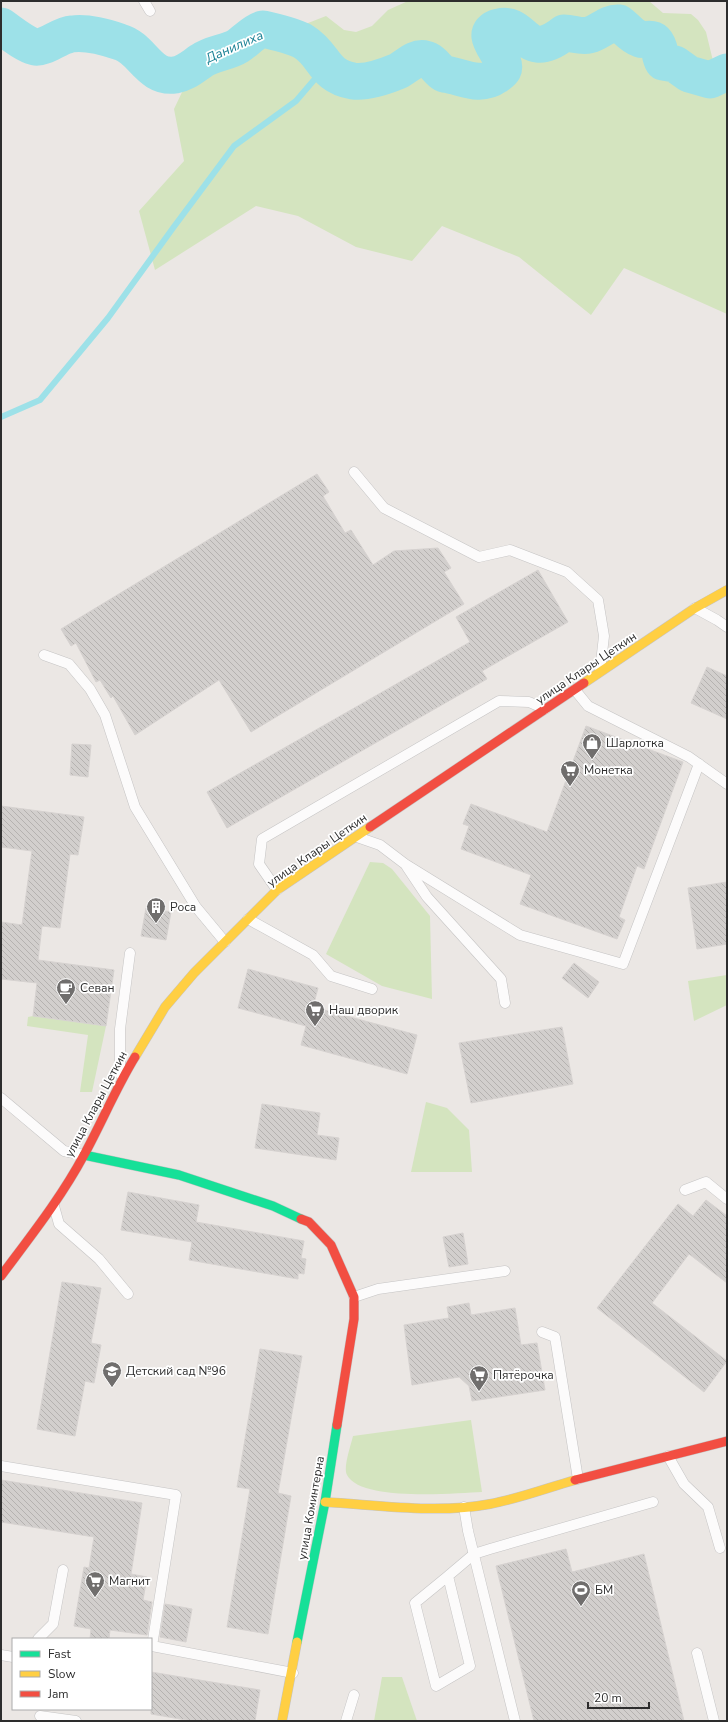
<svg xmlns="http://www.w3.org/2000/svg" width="728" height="1722" viewBox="0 0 728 1722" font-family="'Nunito Sans',sans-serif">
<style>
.grass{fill:#d4e4bf}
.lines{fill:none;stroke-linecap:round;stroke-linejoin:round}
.stream{stroke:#9de1e8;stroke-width:6}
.river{stroke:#9de1e8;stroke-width:37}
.building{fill:url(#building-back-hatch);stroke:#d6d2d0}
.lane-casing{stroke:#c5c4c4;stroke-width:11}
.fast-casing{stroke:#c5c4c4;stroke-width:10}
.slow-casing{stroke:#c5c4c4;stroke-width:10}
.jam-casing{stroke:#c5c4c4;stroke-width:10}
.lane{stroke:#fcfbfb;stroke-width:10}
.fast{stroke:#16e098;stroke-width:9}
.slow{stroke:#ffcf43;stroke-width:9}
.jam{stroke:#f24e42;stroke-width:9}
.labels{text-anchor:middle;stroke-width:3.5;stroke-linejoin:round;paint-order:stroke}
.street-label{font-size:12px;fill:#2d2d2d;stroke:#fff}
.poi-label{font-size:12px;fill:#2d2d2d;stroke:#fff;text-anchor:start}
.water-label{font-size:13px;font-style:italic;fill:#157e92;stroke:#fff}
</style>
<defs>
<pattern id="building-back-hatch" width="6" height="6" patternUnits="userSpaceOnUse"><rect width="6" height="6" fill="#d2cfcd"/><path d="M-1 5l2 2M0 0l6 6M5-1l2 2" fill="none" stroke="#b5b2b0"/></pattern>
</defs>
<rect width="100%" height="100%" fill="#ebe7e4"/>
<g class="grass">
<path d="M408,1h241l14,12 28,1 7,6 8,12 8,33 13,21v228l-103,-46 -33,47 -72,-58 -77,-31 -30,35 -56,-14 -58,-31 -42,-10 -101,64 -16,-59 45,-50 -10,-52 31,-65 57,-3 64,-25 18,14 12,2 16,-6 16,-16z"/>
<path d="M370,862l13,1 9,6 38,47 2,83 -50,-13 -56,-32z"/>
<path d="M727,975v30l-33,16 -6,-40z"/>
<path d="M33,1016l73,10 -14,66h-12l8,-57 -61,-9 1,-9z"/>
<path d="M426,1102l21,6 22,22 3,42h-61z"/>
<path d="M471,1420l11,72c-27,1 -121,10 -135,-17 -4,-8 4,-30 6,-39z"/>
<path d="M382,1677h20l15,44h-43z"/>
</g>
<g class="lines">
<path class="stream" d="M1,417l39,-17 68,-82 65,-90 61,-82 62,-45 30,-35"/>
<path class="river" d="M1,26c10,7 23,18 34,21 9,2 25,-12 37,-13 16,-2 33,3 48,8 22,6 29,37 55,33 11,-2 17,-8 26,-14 11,-8 26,-8 37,-15 9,-6 15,-14 25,-17 12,3 31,7 41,13 21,13 19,34 49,39 14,2 33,-5 45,-10 8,-4 18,-15 27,-12 9,2 12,11 19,15 18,2 35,14 52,2 3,-2 6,-4 7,-6 6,-12 -29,-37 -4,-43 26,-7 26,37 65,6 9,0 16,4 25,2 11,-3 19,-13 30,-12 7,5 12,13 21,16 5,2 11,-2 15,2 6,6 4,15 8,21l12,2 14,10 21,6 17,-8"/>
</g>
<g class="building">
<path d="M317,474l12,18 -6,4 22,37 6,-3 22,35 21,-14 44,-3 13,20 -7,4 20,32 -213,128 -32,-52 -84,55 -22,-39 -2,2 -11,-18 -4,2 -20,-39 -5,3 -10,-17z"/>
<path d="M538,570l30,52 -86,49 5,8 -260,149 -20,-36 263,-150 -14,-25z"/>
<path d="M707,667l20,9v43l-36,-16z"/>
<path d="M586,726l97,36 -39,107 -7,-3 -18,51 6,3 -8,19 -97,-35 11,-29 -70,-26 8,-23 -6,-2 8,-20 76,28z"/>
<path d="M72,744l19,1 -3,32 -18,-2z"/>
<path d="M1,806l83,11 -6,38 -8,-1 -10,74 -18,-2 -4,34 76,10 -8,56 -73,-10 4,-33 -36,-4v-57l21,3 10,-74 -31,-4z"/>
<path d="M727,882v62l-30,5 -9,-61z"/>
<path d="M146,908l25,4 -5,28 -25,-4z"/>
<path d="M574,963l25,19 -11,16 -26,-20z"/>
<path d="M248,969l70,19 -5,19 104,28 -10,39 -106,-29 5,-19 -68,-18z"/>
<path d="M562,1027l11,57 -102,19 -12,-60z"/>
<path d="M262,1104l58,9 -3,22 22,3 -3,22 -81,-12z"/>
<path d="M128,1192l71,13 -3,17 108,19 -3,17 5,1 -2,15 -6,-1v6l-109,-19 3,-18 -71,-12z"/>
<path d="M706,1200l21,16v67l-38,-29 -37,49 75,58 -23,31 -107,-84 81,-104 15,12z"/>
<path d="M463,1233l5,31 -19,3 -6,-30z"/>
<path d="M62,1282l39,6 -10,55 10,2 -7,38 -9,-2 -10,55 -38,-7z"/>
<path d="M469,1303l2,12 44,-7 6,37 16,-2 8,47 -73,11 -3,-15 -10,-9 -47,8 -8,-60 45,-7 -2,-11z"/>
<path d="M260,1349l42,7 -24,137 13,3 -23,138 -41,-7 23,-138 -13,-2z"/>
<path d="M1,1480l141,23 -11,71 16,3 -4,23 9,2 -5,33 -37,-5 -1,9h-19l1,-10 -17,-3 10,-59 5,1 5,-31 -93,-15z"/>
<path d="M566,1549l6,23 72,-18 40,167h-150l-38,-155z"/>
<path d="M165,1604l27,5 -6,33 -26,-5z"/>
<path d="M151,1672l109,18 -5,31h-63l-41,-7z"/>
</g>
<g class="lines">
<defs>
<g id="lane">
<path d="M144,1l6,10"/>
<path d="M354,472l30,36 95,49 31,-7 57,22 31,28 6,36 -4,35"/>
<path d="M695,608l22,12 10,7"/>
<path d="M44,655l25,9 21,25 15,26 30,92 61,100 29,35"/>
<path d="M575,690l13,16 101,51 38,27"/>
<path d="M357,837l23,8 25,19 115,71 103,29 76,-200"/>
<path d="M407,867l20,30 74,82 4,24"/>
<path d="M277,890l-18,-26 3,-25 237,-138 30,1 16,7"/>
<path d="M248,919l65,36 18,21 41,13"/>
<path d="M120,1074v-45l10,-76"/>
<path d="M1,1098l63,53 20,4"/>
<path d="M685,1190l21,-8 21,17"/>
<path d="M54,1206l5,18 40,35 29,35"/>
<path d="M354,1297l24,-8 127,-18"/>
<path d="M542,1332l13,5 23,142"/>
<path d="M668,1456l16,28 24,23 12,41"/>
<path d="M1,1466l175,29 -24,151 141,27"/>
<path d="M464,1507l4,24 47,190"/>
<path d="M448,1576l-33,27 21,83 34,-20 -22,-90 26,-22 16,-5 163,-47"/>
<path d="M38,1639l15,-15 10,-54"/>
<path d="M697,1653l17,68"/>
<path d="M1,1655l12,2"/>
<path d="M40,1716l36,5"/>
<path d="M346,1721l8,-26"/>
</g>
<g id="fast">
<path d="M84,1155l95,20 94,31 28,13"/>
<path d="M297,1642l28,-140 12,-77"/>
</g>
<g id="slow">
<path d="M584,683l111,-75 32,-18"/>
<path d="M135,1057l30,-50 29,-34 83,-83 93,-63"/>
<path d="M325,1502c53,3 112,12 165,2 28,-5 57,-16 85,-24"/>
<path d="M282,1721l15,-79"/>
</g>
<g id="jam">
<path d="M370,827l214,-144"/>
<path d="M301,1219l8,3 22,23 23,52v22l-17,106"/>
<path d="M1,1276c29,-39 60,-78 83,-121 18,-33 32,-67 51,-98"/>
<path d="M575,1480l152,-39"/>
</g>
</defs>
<use href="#lane" class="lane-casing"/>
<use href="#fast" class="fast-casing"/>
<use href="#slow" class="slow-casing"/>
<use href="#jam" class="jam-casing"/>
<use href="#lane" class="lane"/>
<use href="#fast" class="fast"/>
<use href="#slow" class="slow"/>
<use href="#jam" class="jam"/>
</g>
<defs>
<symbol id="shop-pin" viewBox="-11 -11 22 30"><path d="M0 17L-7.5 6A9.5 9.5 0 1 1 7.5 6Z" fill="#706e6d" stroke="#fff"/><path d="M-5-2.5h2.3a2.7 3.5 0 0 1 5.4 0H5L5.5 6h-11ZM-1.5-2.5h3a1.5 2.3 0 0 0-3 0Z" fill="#fff"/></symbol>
<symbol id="supermarket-pin" viewBox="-11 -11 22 30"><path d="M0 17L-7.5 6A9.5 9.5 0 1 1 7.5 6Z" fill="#706e6d" stroke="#fff"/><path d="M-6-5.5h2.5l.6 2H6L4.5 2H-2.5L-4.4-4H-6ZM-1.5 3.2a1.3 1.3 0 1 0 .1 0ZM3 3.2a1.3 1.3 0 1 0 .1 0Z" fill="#fff"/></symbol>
<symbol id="building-pin" viewBox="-11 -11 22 30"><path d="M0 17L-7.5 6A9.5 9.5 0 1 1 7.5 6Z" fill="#706e6d" stroke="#fff"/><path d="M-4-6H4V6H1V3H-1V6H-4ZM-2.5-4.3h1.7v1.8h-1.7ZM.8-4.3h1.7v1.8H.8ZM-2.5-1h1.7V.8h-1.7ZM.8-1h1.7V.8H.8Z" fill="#fff"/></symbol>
<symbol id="cafe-pin" viewBox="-11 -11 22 30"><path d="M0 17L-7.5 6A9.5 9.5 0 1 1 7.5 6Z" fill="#706e6d" stroke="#fff"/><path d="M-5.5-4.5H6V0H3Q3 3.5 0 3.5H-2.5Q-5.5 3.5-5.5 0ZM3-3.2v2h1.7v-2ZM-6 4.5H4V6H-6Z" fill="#fff"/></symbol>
<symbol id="school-pin" viewBox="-11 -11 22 30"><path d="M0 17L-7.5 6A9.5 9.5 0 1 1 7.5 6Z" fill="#706e6d" stroke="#fff"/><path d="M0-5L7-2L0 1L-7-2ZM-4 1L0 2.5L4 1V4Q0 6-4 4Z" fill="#fff"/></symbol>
<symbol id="stadium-pin" viewBox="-11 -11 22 30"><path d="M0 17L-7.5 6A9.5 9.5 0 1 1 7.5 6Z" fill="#706e6d" stroke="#fff"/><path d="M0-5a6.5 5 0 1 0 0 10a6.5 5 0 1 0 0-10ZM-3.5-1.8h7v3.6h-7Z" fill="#fff"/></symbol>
</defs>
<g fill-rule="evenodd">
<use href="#shop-pin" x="581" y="732" width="22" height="30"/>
<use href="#supermarket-pin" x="559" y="759" width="22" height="30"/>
<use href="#building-pin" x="145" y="896" width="22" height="30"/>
<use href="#cafe-pin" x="55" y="977" width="22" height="30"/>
<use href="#supermarket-pin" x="304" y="999" width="22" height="30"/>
<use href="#school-pin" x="101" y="1360" width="22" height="30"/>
<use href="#supermarket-pin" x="468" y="1364" width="22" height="30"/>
<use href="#supermarket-pin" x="84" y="1570" width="22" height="30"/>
<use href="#stadium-pin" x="570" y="1579" width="22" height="30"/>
</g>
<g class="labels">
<g class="street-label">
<text transform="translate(586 668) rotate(-34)" y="4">улица Клары Цеткин</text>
<text transform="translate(317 850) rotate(-35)" y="4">улица Клары Цеткин</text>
<text transform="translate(96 1104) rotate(-62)" y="4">улица Клары Цеткин</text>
<text transform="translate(311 1508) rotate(-80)" y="4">улица Коминтерна</text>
</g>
<g class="poi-label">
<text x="606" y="747">Шарлотка</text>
<text x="584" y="774">Монетка</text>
<text x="170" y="911">Роса</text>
<text x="80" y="992">Севан</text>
<text x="329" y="1014">Наш дворик</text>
<text x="126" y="1375">Детский сад №96</text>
<text x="493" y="1379">Пятёрочка</text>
<text x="109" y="1585">Магнит</text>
<text x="595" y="1594">БМ</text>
</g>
<g class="water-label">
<text transform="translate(234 46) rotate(-24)" y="5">Данилиха</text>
</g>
</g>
<rect width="728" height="1722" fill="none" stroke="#2d2d2d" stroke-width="4"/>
<rect x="12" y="1638" width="140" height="72" fill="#ffffff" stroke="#ababab"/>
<rect x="20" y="1651" width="20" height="6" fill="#16e098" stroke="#ababab"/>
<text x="48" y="1658" font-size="12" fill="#2d2d2d">Fast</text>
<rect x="20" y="1671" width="20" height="6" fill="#ffcf43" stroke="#ababab"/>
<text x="48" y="1678" font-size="12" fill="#2d2d2d">Slow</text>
<rect x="20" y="1691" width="20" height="6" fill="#f24e42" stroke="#ababab"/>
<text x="48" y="1698" font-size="12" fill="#2d2d2d">Jam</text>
<path d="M588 1702v6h61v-6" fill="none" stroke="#2d2d2d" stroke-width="2"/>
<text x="594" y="1702" font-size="12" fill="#2d2d2d" stroke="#ffffff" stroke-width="3" paint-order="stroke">20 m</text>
</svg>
